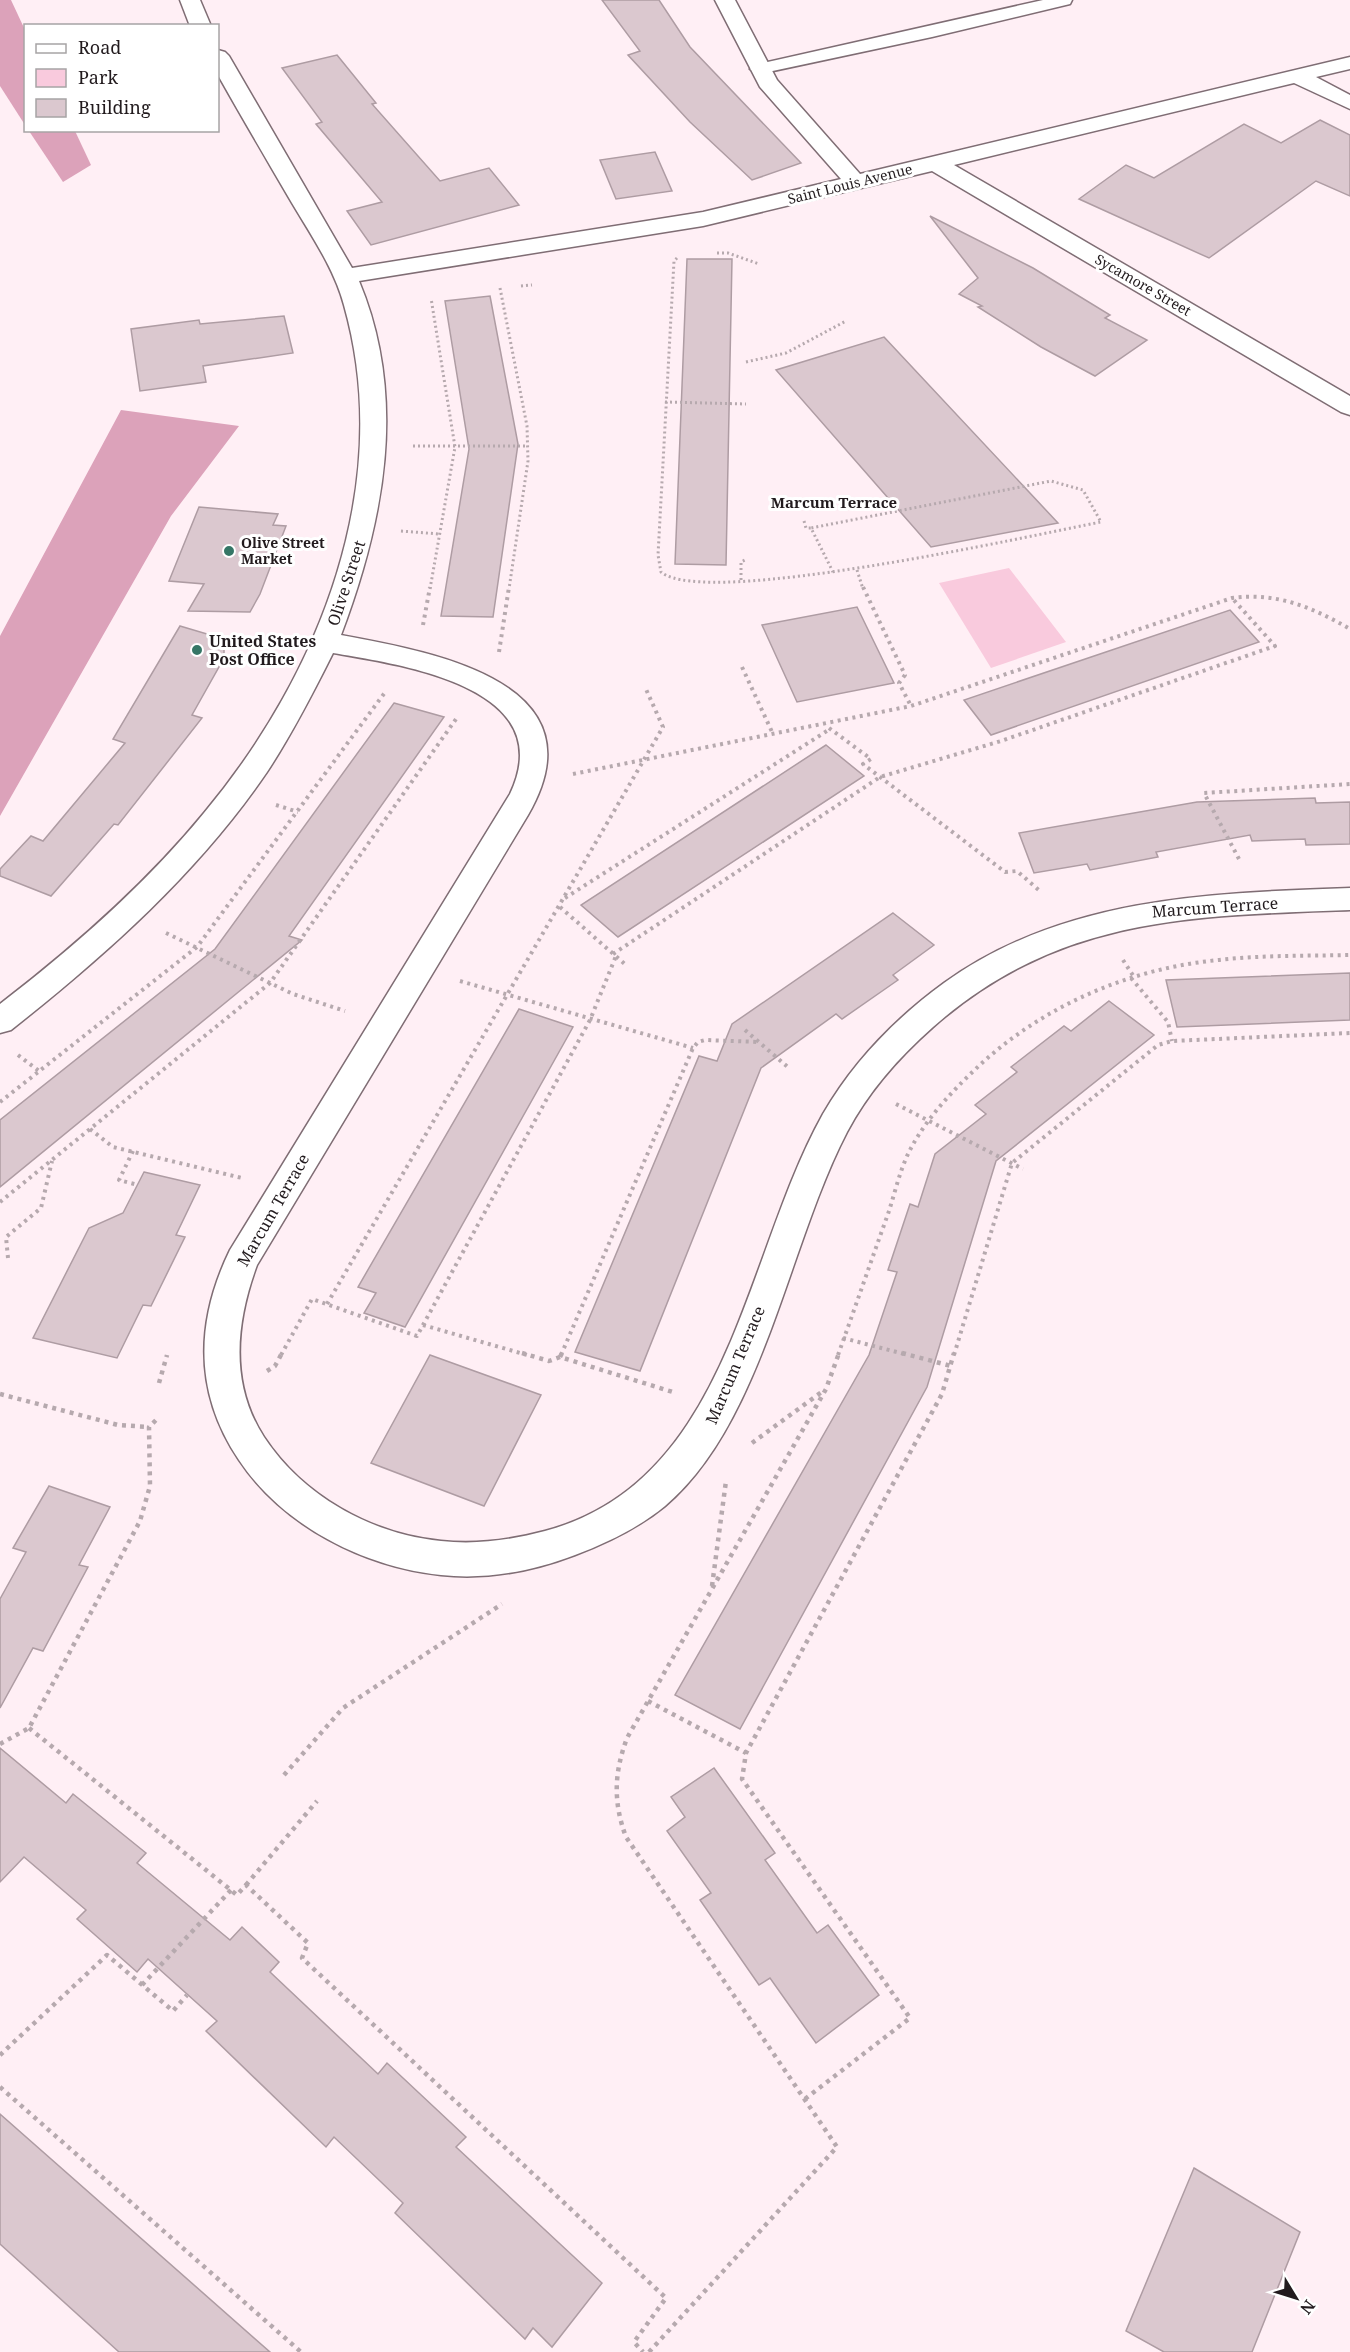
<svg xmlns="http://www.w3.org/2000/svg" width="1350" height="2352" viewBox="0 0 1350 2352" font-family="'Noto Serif',serif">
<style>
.green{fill:#f9cadd}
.forest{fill:#dca2ba}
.building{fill:#dbc8cf;stroke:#ae9ca3;stroke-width:1.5}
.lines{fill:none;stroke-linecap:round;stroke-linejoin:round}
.service-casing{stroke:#7f6d74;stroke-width:3}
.minor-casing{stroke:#7f6d74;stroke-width:3}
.path-far2{stroke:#b6a9ae;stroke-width:3;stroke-dasharray:2 3;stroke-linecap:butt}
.path-far1{stroke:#b6a9ae;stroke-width:4;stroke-dasharray:3 4.5;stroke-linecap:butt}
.path{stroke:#b6a9ae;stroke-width:4.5;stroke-dasharray:4 5;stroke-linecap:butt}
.service{fill:#fff;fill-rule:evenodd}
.minor{fill:#fff;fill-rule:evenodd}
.poi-dot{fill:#357666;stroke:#fff;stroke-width:2}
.labels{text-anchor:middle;stroke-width:6;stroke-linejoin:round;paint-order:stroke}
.far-street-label{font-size:14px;fill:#221b1e;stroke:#fff}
.far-poi-label{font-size:14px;font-weight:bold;fill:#221b1e;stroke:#fff;text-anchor:start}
.far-neighbourhood-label{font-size:15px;font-weight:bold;fill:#221b1e;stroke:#fff}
.street-label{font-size:16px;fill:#221b1e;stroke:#fff}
.poi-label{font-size:16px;font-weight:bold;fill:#221b1e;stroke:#fff;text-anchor:start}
</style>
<rect width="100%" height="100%" fill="#ffeff5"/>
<path class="green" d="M1009,568l57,74 -75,26 -52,-85z"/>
<g class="forest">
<path d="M0,0h11l14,30v95l-25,-39z"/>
<path d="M29,131h46l16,34 -28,17z"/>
<path d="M121,410l118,16 -68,90 -171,300v-180z"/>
</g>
<g class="building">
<path d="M602,0h57l31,47 111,116 -49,17 -62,-58 -62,-67 12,-4z"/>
<path d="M337,55l39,48 -4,1 68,77 49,-13 30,37 -148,40 -24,-34 35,-9 -66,-78 6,-2 -40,-54z"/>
<path d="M1320,120l30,15v61l-34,-15 -107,77 -130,-59 47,-34 28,13 90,-54 37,19z"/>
<path d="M655,152l17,39 -56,8 -16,-39z"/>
<path d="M930,216l103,52 77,47 -5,3 42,22 -52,36 -54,-29 -63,-40 4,-1 -23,-12 19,-16z"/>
<path d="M687,259h45l-6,306 -51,-1z"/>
<path d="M490,296l28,148 -25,173 -52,-1 28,-167 -24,-148z"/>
<path d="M284,316l9,37 -90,13 3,16 -66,9 -9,-62 68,-9 1,4z"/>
<path d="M884,337l174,186 -127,24 -155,-177z"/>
<path d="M199,507l79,7 -5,11 13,1 -26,68 -10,18 -62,-1 16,-27 -35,-3z"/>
<path d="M857,607l37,76 -97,19 -35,-77z"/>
<path d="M1230,610l29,32 -268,93 -27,-35z"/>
<path d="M180,626l44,13v19l-32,57 10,3 -84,107 -4,-1 -63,72 -51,-20v-7l31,-33 12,5 82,-98 -12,-4z"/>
<path d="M394,703l50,14 -155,219 13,4 -302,247v-67l215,-171z"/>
<path d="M826,745l38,31 -246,161 -37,-32z"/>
<path d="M1315,798l1,5 34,-1v42l-44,1 -1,-6 -53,2 -2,-6 -94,17 2,5 -68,13 -3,-6 -53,9 -15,-40 178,-31z"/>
<path d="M893,913l41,32 -41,30 5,5 -56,39 -6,-5 -75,54 -121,303 -65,-19 124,-296 18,5 15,-37z"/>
<path d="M1350,973v47l-173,7 -11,-47z"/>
<path d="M1109,1001l45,34 -158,126 -69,226 -187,342 -65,-34 194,-340 28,-83 -9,-2 22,-66 8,3 17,-53 51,-40 -11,-9 42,-33 -6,-5 53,-41 7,5z"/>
<path d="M519,1009l54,18 -168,300 -41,-14 12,-20 -18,-6z"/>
<path d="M144,1172l56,13 -24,50 9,2 -34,69 -8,-1 -26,53 -84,-20 56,-110 34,-15z"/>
<path d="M430,1355l111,40 -57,111 -113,-43z"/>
<path d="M49,1486l61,21 -31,58 9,2 -45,84 -10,-3 -33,60v-109l26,-47 -13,-4z"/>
<path d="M0,1748l66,55 7,-9 73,59 -9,10 93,77 12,-13 37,35 -9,10 108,102 9,-11 79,74 -10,10 146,136 -50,64 -19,-19 -8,11 -130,-126 8,-10 -69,-66 -8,10 -120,-116 11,-10 -69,-62 -11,13 -60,-53 9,-9 -62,-53 -24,25z"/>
<path d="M714,1768l61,85 -10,7 52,73 11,-8 51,70 -63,48 -46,-65 -11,7 -59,-85 11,-7 -44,-62 18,-14 -14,-20z"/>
<path d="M0,2114l270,238h-151l-119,-108z"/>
<path d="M1194,2168l106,64 -48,120h-88l-38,-21z"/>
</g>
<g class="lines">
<defs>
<path id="service" d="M1043,0h29l-2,4 -138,33 -173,37 -9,-5 9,-5z"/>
<g id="minor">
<path d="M180,0h20l11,26h-21z"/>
<path d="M715,0h20l42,80 83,94 490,-117v12l-34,8 34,18v14l-56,-26 -340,82 396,231v19l-9,-3 -409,-241 -229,55 -344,55c49,117 25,240 -18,354 92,17 264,47 187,180l-271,450c-21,57 -28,118 7,172 39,59 107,97 177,104 35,4 70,-1 104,-10 186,-50 198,-274 278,-417 30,-52 73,-96 121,-131 119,-86 265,-90 406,-95v22c-158,6 -291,6 -417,117 -34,30 -65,65 -86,105 -59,113 -84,291 -182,374 -27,22 -58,37 -90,49 -42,16 -88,25 -134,20 -77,-8 -158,-49 -202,-115 -45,-67 -44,-138 -9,-210l280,-456c51,-107 -107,-129 -177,-141 -20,40 -41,81 -66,119 -69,101 -160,182 -256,258l-11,3v-29c74,-57 145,-119 204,-191 116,-139 191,-328 140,-508 -10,-37 -33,-70 -52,-102 -25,-43 -50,-85 -74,-128v-25l7,2 4,4 123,212 351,-56 138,-33 -81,-92z"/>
</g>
</defs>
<use href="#service" class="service-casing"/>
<use href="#minor" class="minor-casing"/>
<g class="path-far2">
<path d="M717,253h11l31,11"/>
<path d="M677,258l-3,3 -16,294 3,17c44,37 372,-37 440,-50l-18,-32 -32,-9 -240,47 22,44"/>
<path d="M521,286l11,-1"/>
<path d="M500,288l27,138 1,35 -19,128"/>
<path d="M746,362l40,-9 60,-32"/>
<path d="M665,402l81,2"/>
<path d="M413,446h114"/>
<path d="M804,521l2,7h5"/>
<path d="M401,531l38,3"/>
<path d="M857,570l6,19"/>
<path d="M741,580v-18l4,-2"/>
<path d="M430,589l25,-142 -24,-149"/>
</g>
<g class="path-far1">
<path d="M863,587l42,88 -6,8 12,23"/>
<path d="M423,625l7,-38"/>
<path d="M499,652l10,-65"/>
<path d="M742,667l31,67"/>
<path d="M829,728l42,31 -8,5 142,108 12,-1 24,21"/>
<path d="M573,774l338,-68 321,-108c44,-6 80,9 118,31"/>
<path d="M276,805l22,7"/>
<path d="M1239,859l-35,-66 146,-9"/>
<path d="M565,898l265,-169"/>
<path d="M560,907l67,59"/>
<path d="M166,933l127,61 52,17"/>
<path d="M613,954l267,-177 121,-36 274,-95 -43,-48"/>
<path d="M1123,960l11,17"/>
<path d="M1131,978l37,44 4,19"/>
<path d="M460,981l233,67"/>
<path d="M745,1030l45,39"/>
<path d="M18,1055l21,16"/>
<path d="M0,1102l197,-155 189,-256"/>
<path d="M896,1104l127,65"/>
<path d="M90,1129l23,18 129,31"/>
<path d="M133,1151l-14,29 19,5"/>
<path d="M0,1202l270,-219 186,-264"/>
<path d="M8,1258l-2,-21 35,-29 11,-47"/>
<path d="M327,1304l336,-577 -18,-40"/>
<path d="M423,1325l104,30"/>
<path d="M843,1338l65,17"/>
<path d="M281,1355l31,-56 105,37 173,-316 26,-64"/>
<path d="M561,1355l132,-307 5,-6 7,-2 54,2"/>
<path d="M838,1355c17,-47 33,-94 50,-141 7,-21 12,-45 22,-64 17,-33 45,-62 72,-87 65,-59 150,-95 237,-103 43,-5 87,-4 131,-5"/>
<path d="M954,1355l58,-192 146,-118 14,-4 178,-8"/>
</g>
<g class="path">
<path d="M522,1353l27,8 11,-4 116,36"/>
<path d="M902,1353l49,13"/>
<path d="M560,1357l2,-4"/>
<path d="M267,1371l8,-5 7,-13"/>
<path d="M159,1383l8,-28"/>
<path d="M0,1394l118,31 31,2"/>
<path d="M752,1443l71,-52"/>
<path d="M712,1586l14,-105"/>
<path d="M648,1701l98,52"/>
<path d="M29,1728l208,167 9,-10 62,58 -6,15 364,340 -32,44 9,10"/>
<path d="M0,1744l29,-16 111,-207 10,-35 -1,-59 7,-7"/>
<path d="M284,1775l59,-67 159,-104"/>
<path d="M246,1885l71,-84"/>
<path d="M142,1985l90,-96"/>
<path d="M0,2055l107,-100 66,56 14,-16"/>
<path d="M0,2087l301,265"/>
<path d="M805,2099l105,-81 -168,-239 4,-26 196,-359 12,-41"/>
<path d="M649,2352l188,-205 -211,-310c-13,-35 -12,-64 1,-99l199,-349 13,-36"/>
</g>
<use href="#service" class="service"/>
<use href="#minor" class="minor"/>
</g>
<g class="poi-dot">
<circle cx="229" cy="551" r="6"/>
<circle cx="197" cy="650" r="6"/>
</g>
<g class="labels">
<g class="far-street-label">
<text transform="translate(850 184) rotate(-14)" y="5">Saint Louis Avenue</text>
<text transform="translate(1143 285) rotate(30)" y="5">Sycamore Street</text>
</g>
<g class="far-poi-label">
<text x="241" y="548">Olive Street<tspan x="241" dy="16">Market</tspan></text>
</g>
<g class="far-neighbourhood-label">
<text x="834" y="508">Marcum Terrace</text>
</g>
<g class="street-label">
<text transform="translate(346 583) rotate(-72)" y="6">Olive Street</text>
<text transform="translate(1215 907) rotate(-4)" y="6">Marcum Terrace</text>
<text transform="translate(273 1210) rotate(-60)" y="6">Marcum Terrace</text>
<text transform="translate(735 1365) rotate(-67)" y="6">Marcum Terrace</text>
</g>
<g class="poi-label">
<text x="209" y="647">United States<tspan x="209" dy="18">Post Office</tspan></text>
</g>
</g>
<rect x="24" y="24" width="195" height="108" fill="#ffffff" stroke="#a7a4a5" stroke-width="1.5"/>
<rect x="36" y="44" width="30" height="9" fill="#ffffff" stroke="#a7a4a5" stroke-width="1.5"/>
<text x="78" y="54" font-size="18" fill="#221b1e">Road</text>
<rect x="36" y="69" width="30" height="18" fill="#f9cadd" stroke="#a7a4a5" stroke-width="1.5"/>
<text x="78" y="84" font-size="18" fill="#221b1e">Park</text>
<rect x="36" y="99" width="30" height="18" fill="#dbc8cf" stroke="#a7a4a5" stroke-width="1.5"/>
<text x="78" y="114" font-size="18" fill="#221b1e">Building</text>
<g transform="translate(1296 2298) rotate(128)" stroke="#ffffff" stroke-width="4.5" paint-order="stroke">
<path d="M0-4.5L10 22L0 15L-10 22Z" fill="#221b1e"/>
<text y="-9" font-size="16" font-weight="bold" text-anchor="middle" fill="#221b1e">N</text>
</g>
</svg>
